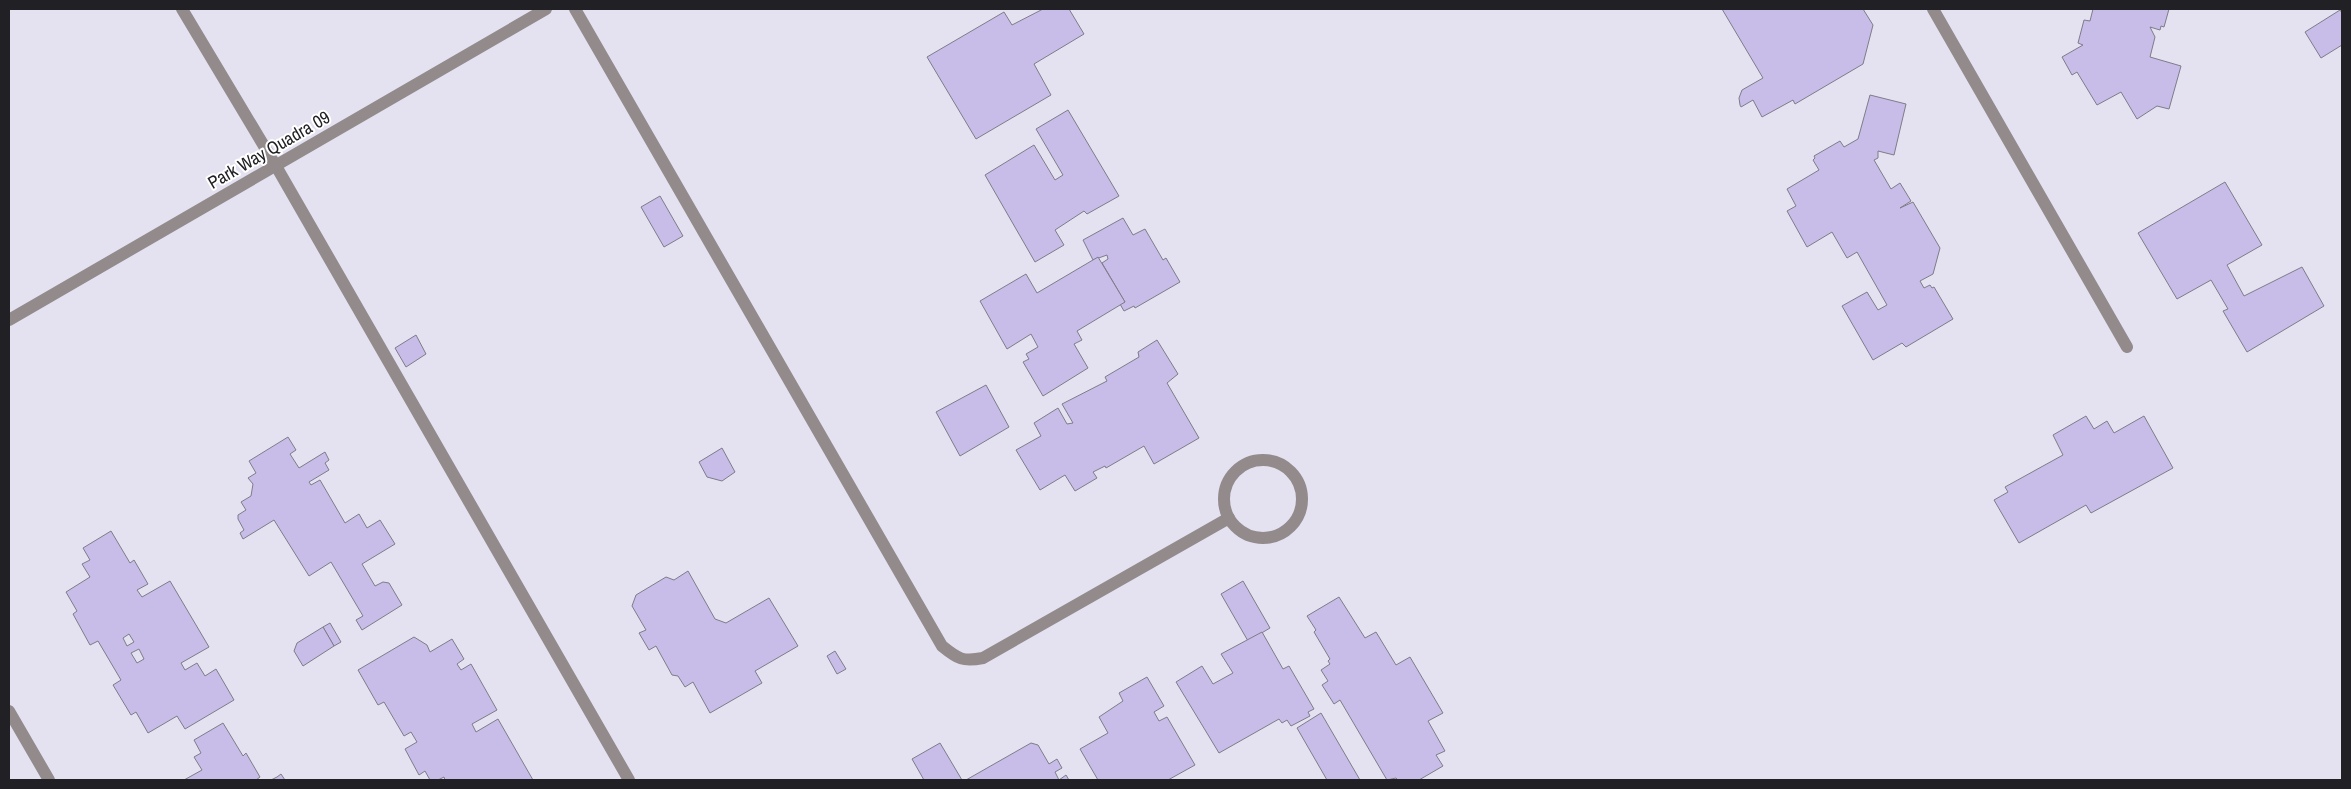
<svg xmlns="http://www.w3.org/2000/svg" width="2351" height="789" viewBox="0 0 2351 789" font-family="'Archivo Narrow',sans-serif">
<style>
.building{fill:#c7bde8;stroke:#7f7c89;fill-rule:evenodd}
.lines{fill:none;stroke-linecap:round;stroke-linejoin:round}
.minor{stroke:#928a8b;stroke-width:12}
.tertiary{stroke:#928a8b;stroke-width:12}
.labels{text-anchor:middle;stroke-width:4;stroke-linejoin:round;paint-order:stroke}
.street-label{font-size:18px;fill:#212025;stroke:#fff}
</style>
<rect width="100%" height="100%" fill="#e4e1f0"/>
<g class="building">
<path d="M1043,9h26l15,25 -50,30 17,31 -75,44 -49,-82 77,-45 8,13z"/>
<path d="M1722,9h141l10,16 -10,39 -68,40 -2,-4 -31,17 -9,-17 -12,7 -1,-2 -1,-7 3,-8 21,-12z"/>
<path d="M2093,9h76l-5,18 -3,-1 -1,4 -10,-3 5,10 -5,20 31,9 -12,43 -12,-3 -20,13 -16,-27 -24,13 -20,-33 -5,3 -10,-18 21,-12 -5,-2 6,-23 6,1z"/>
<path d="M2340,10l2,3v32l-21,13 -16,-26z"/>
<path d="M1870,95l36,9 -12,51 -16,-4v7l-4,2 17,29 9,-6 11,18 -11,7 13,-6 27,46 -7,26 -13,7 4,7 6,-3 2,3 2,-1 19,32 -47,28 -4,-4 -29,17 -31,-54 25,-14 11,18 9,-5 -30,-53 -10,6 -15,-26 -25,15 -20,-36 9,-5 -9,-17 32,-19 -6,-10 2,-2 -1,-2 26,-15 4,6 14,-8z"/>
<path d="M1068,110l51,86 -32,18 -3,-3 -29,19 9,15 -29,17 -50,-87 49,-30 21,35 8,-5 -27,-46z"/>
<path d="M2225,182l37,63 -35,20 17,31 58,-29 22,39 -77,46 -24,-41 5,-2 -17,-29 -34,19 -39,-66z"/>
<path d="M660,196l23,40 -19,11 -23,-40z"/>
<path d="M1123,218l10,17 12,-6 18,31 3,-2 14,24 -45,26 -1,-2 -10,5 -4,-7 5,-2 -23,-39 6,-4 -1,-4 -14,5 -10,-20z"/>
<path d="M1098,257l27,45 -48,29 5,9 -8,4 14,24 -45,28 -20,-34 6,-3 -3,-5 12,-7 -7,-13 -24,15 -27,-48 46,-27 11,19z"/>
<path d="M416,335l10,19 -20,13 -11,-19z"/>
<path d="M1157,340l21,34 -11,9 32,55 -45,26 -10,-18 -38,22 -1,-2 -12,6 4,6 -22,13 -10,-16 -25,15 -24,-40 25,-14 -7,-13 24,-15 9,16 6,-1 -11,-19 45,-23 -2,-4 34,-20 -1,-5z"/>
<path d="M986,385l23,42 -49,29 -24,-44z"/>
<path d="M2086,416l8,13 13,-8 7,12 30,-17 29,52 -82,45 -5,-8 -67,38 -25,-43 14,-8 -3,-5 58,-32 -10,-20z"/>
<path d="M288,437l8,13 -6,4 9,14 26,-16 4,8 -4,3 4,7 -20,12 2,3 9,-5 25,43 14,-9 8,14 13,-8 15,24 -33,20 13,22 8,-4 6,1 13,22 -40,25 -6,-10 7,-4 -32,-54 -22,14 -35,-56 -31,19 -3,-6 4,-3 -6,-11v-4l8,-5 -5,-8 10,-6 2,-12 -5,-6 8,-5 -7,-12z"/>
<path d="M722,448l13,24 -13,9 -15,-4 -8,-15z"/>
<path d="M111,531l19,32 4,-3 14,24 -11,6 5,7 28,-16 39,66 -28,16 4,7 12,-7 8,13 11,-7 18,31 -49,29 -8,-13 -29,17 -12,-21 -5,3 -18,-30 8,-5 -23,-39 -8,4 -17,-31 4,-3 -11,-19 24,-15 -8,-13 8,-4 -7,-12zM129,634l5,8 -7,4 -4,-8zM139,649l5,10 -7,4 -6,-10z"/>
<path d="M688,571l27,48 11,4 43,-25 29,48 -43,25 7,12 -52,30 -17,-31 -8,5 -7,-11 -6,-1 -16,-29 -7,4 -10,-17 7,-3 -14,-24 4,-11 30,-18 8,3z"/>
<path d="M1243,581l27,47 -22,13 -27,-47z"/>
<path d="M1339,597l26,41 11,-6 20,33 14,-8 33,56 -15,8 17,30 -9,4 7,11 -24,14h-21l-2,-2 -9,2 -47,-80 -6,4 -12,-19 6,-4 -7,-11 9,-6 -2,-3 2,-2 -16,-27 2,-2 -9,-14z"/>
<path d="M330,623l11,19 -7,4 -11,-19z"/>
<path d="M323,627l11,19 -31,20 -9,-15 3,-8z"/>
<path d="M1262,632l21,37 6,-3 25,43 -6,3 2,4 -19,10 -4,-6 -5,3 -3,-4 -60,34 -43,-71 26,-16 11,18 20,-11 -12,-19z"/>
<path d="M414,637l13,8 3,7 22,-13 12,20 -7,5 4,6 10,-6 26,46 -25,14 4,8 22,-13 35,61h-88l-1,-3 -6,3h-8l-5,-9 -6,4 -14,-26 12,-7 -6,-10 -7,4 -20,-34 -6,3 -20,-35z"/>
<path d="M835,651l11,18 -9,5 -10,-18z"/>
<path d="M1147,677l17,29 -10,6 5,9 8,-4 28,48 -27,15h-70l-18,-31 28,-16 -9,-16 24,-16 -4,-8z"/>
<path d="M1321,713l39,67h-33l-30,-52z"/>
<path d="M223,723l20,33 3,-3 14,24 -4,3h-72l18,-10 -8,-13 7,-4 -7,-13z"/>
<path d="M940,743l22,37h-38l-12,-21z"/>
<path d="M1031,743l7,2 11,19 8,-5 5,9 -7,4 4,8 7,-5 3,5h-103z"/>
<path d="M281,774l4,6h-14l6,-3z"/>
</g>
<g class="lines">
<g class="minor">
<path d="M182,9l94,157 353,614"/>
<path d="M575,9l367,637c16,13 21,16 41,12l246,-140"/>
<path d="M1933,9l194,338"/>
<circle cx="1263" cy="499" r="39"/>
<path d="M9,711l40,69"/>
</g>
<path class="tertiary" d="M9,320l537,-311"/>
</g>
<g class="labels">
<g class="street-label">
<text transform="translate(269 150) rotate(-30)" y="6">Park Way Quadra 09</text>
</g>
</g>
<rect width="2351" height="789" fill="none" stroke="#212025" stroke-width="20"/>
</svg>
